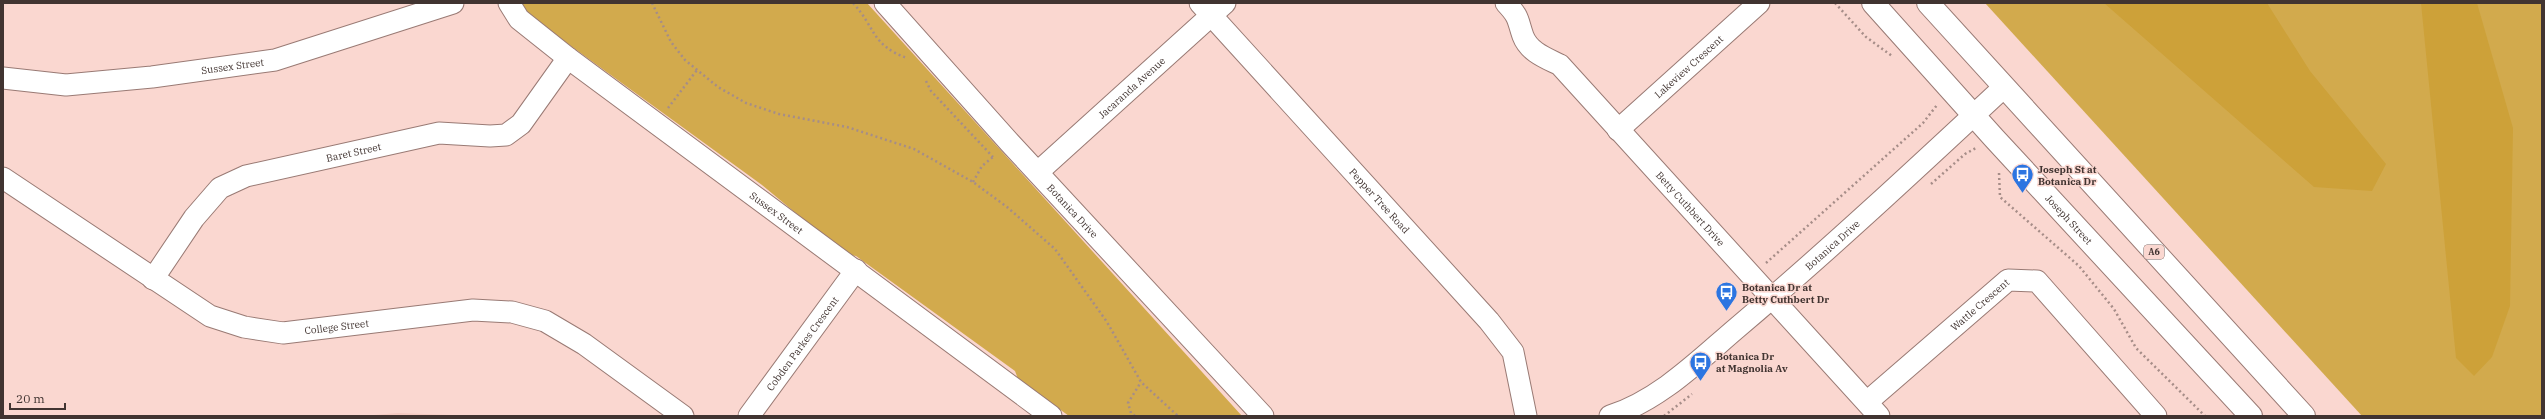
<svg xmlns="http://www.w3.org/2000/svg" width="2545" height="419" viewBox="0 0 2545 419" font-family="'IBM Plex Serif',serif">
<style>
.built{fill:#f3c9c0}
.green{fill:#d2aa4d}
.forest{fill:#cda139}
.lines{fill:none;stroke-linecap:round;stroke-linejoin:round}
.minor-casing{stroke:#997a74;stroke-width:23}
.trunk-casing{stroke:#997a74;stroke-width:24}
.path{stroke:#a68d88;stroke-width:2.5;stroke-dasharray:2 3;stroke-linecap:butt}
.minor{stroke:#fff;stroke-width:21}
.trunk{stroke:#fff;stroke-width:22}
.labels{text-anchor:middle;stroke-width:3;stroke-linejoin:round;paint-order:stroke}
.shield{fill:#fad7d0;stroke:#786561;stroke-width:1}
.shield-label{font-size:9px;font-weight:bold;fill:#413431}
.street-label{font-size:10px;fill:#413431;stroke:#fad7d0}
.poi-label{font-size:10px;font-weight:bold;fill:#413431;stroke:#fad7d0;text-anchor:start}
</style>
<rect width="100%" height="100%" fill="#fad7d0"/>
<path class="built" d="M398,413l82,3h-118z"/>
<g class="green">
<path d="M521,3h346l375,413h-173l-51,-37 -3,-8 -159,-115 -11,-2 -83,-69 -231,-168z"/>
<path d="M1985,3h557v413h-180z"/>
</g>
<g class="forest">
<path d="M2104,3h163l43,68 76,93 -14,27 -58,-4z"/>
<path d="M2421,3h56l36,125 -3,178 -18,51 -18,19 -18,-18z"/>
</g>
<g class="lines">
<defs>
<g id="minor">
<path id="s1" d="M509,3l10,16 49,39 483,358"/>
<path id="s2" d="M885,3l125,140 253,273"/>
<path id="s3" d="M1200,3l289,318 24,31 13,64"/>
<path id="s4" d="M1506,3c14,15 11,16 17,33 6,16 23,22 37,29l319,351"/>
<path id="s5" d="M3,78l63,7 86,-8 123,-17 178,-57"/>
<path id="s6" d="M1618,130l141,-127"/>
<path id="s7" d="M1038,172l187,-169"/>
<path id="s8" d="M3,178l207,138 34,11 39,6 190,-23 39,2 33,9 39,23 99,72"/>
<path id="s9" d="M153,279l41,-61 26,-30 26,-12 193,-43 51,3 16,-1 15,-11 47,-66"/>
<path id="s10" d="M1867,402l141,-122 29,1 119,135"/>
<path id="s11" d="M749,416l107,-146"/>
<path id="s12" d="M1610,416c50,-16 89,-56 128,-89 91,-77 179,-159 266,-240"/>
</g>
<g id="trunk">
<path id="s13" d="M1873,3l121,135 257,278"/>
<path d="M1928,3l376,413"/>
</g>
</defs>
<use href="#minor" class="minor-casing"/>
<use href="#trunk" class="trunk-casing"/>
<g class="path">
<path d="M652,3l19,39 14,18 33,27 28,16 33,11 68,13 67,22 59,33 34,25 48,42 52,73 34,60 37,34"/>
<path d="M853,3c23,25 18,42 54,55"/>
<path d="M1835,3l31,34 26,19"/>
<path d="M926,81l5,10 62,66"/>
<path d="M668,108l29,-38"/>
<path d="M1999,173l1,24 79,69 35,43 22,39 69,68"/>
<path d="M973,182l9,-16 11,-9"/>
<path d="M1931,184l34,-30 11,-6"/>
<path d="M1766,263l157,-140 14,-18"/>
<path d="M1135,416l-4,-3 -3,-10 13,-21"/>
<path d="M1664,416l28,-22"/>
</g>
<use href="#minor" class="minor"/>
<use href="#trunk" class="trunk"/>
</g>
<defs>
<symbol id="bus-pin" viewBox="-11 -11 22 30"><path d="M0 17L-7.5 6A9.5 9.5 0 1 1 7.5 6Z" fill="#2c75e1" stroke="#fad7d0"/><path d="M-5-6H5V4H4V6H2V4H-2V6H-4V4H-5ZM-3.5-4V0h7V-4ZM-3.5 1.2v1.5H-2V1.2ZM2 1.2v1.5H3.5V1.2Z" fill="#fff"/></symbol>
</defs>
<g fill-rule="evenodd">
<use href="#bus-pin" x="2010" y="162" width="25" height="34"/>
<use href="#bus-pin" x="1714" y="280" width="25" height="34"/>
<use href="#bus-pin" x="1688" y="350" width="25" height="34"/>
</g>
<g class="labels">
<rect class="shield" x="2144" y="245" width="20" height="14" rx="3"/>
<g class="shield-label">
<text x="2154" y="255">A6</text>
</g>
<g class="street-label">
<text dy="4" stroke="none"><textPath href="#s5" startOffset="231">Sussex Street</textPath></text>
<text dy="4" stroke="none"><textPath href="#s6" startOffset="95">Lakeview Crescent</textPath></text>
<text dy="4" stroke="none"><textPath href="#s7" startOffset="126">Jacaranda Avenue</textPath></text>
<text dy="4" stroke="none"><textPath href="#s9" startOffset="252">Baret Street</textPath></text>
<text dy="4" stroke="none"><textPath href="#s3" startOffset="267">Pepper Tree Road</textPath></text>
<text dy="4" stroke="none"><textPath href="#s4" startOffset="280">Betty Cuthbert Drive</textPath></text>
<text dy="4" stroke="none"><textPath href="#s2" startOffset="280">Botanica Drive</textPath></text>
<text dy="4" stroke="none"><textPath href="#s1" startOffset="341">Sussex Street</textPath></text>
<text dy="4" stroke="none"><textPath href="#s13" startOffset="292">Joseph Street</textPath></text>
<text dy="4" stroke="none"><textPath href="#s12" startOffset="282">Botanica Drive</textPath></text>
<text dy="4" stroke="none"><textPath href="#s10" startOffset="149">Wattle Crescent</textPath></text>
<text dy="4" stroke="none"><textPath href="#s8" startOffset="378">College Street</textPath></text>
<text dy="4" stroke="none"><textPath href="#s11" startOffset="90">Cobden Parkes Crescent</textPath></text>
</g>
<g class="poi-label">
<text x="2038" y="173">Joseph St at<tspan x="2038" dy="12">Botanica Dr</tspan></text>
<text x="1742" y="291">Botanica Dr at<tspan x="1742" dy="12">Betty Cuthbert Dr</tspan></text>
<text x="1716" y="360">Botanica Dr<tspan x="1716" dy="12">at Magnolia Av</tspan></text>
</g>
</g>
<rect width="2545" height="419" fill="none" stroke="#413431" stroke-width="8"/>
<path d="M10 403v6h55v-6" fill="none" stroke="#413431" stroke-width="2"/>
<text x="16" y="403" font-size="12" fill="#413431" stroke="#fad7d0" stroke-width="3" paint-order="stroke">20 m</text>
</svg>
